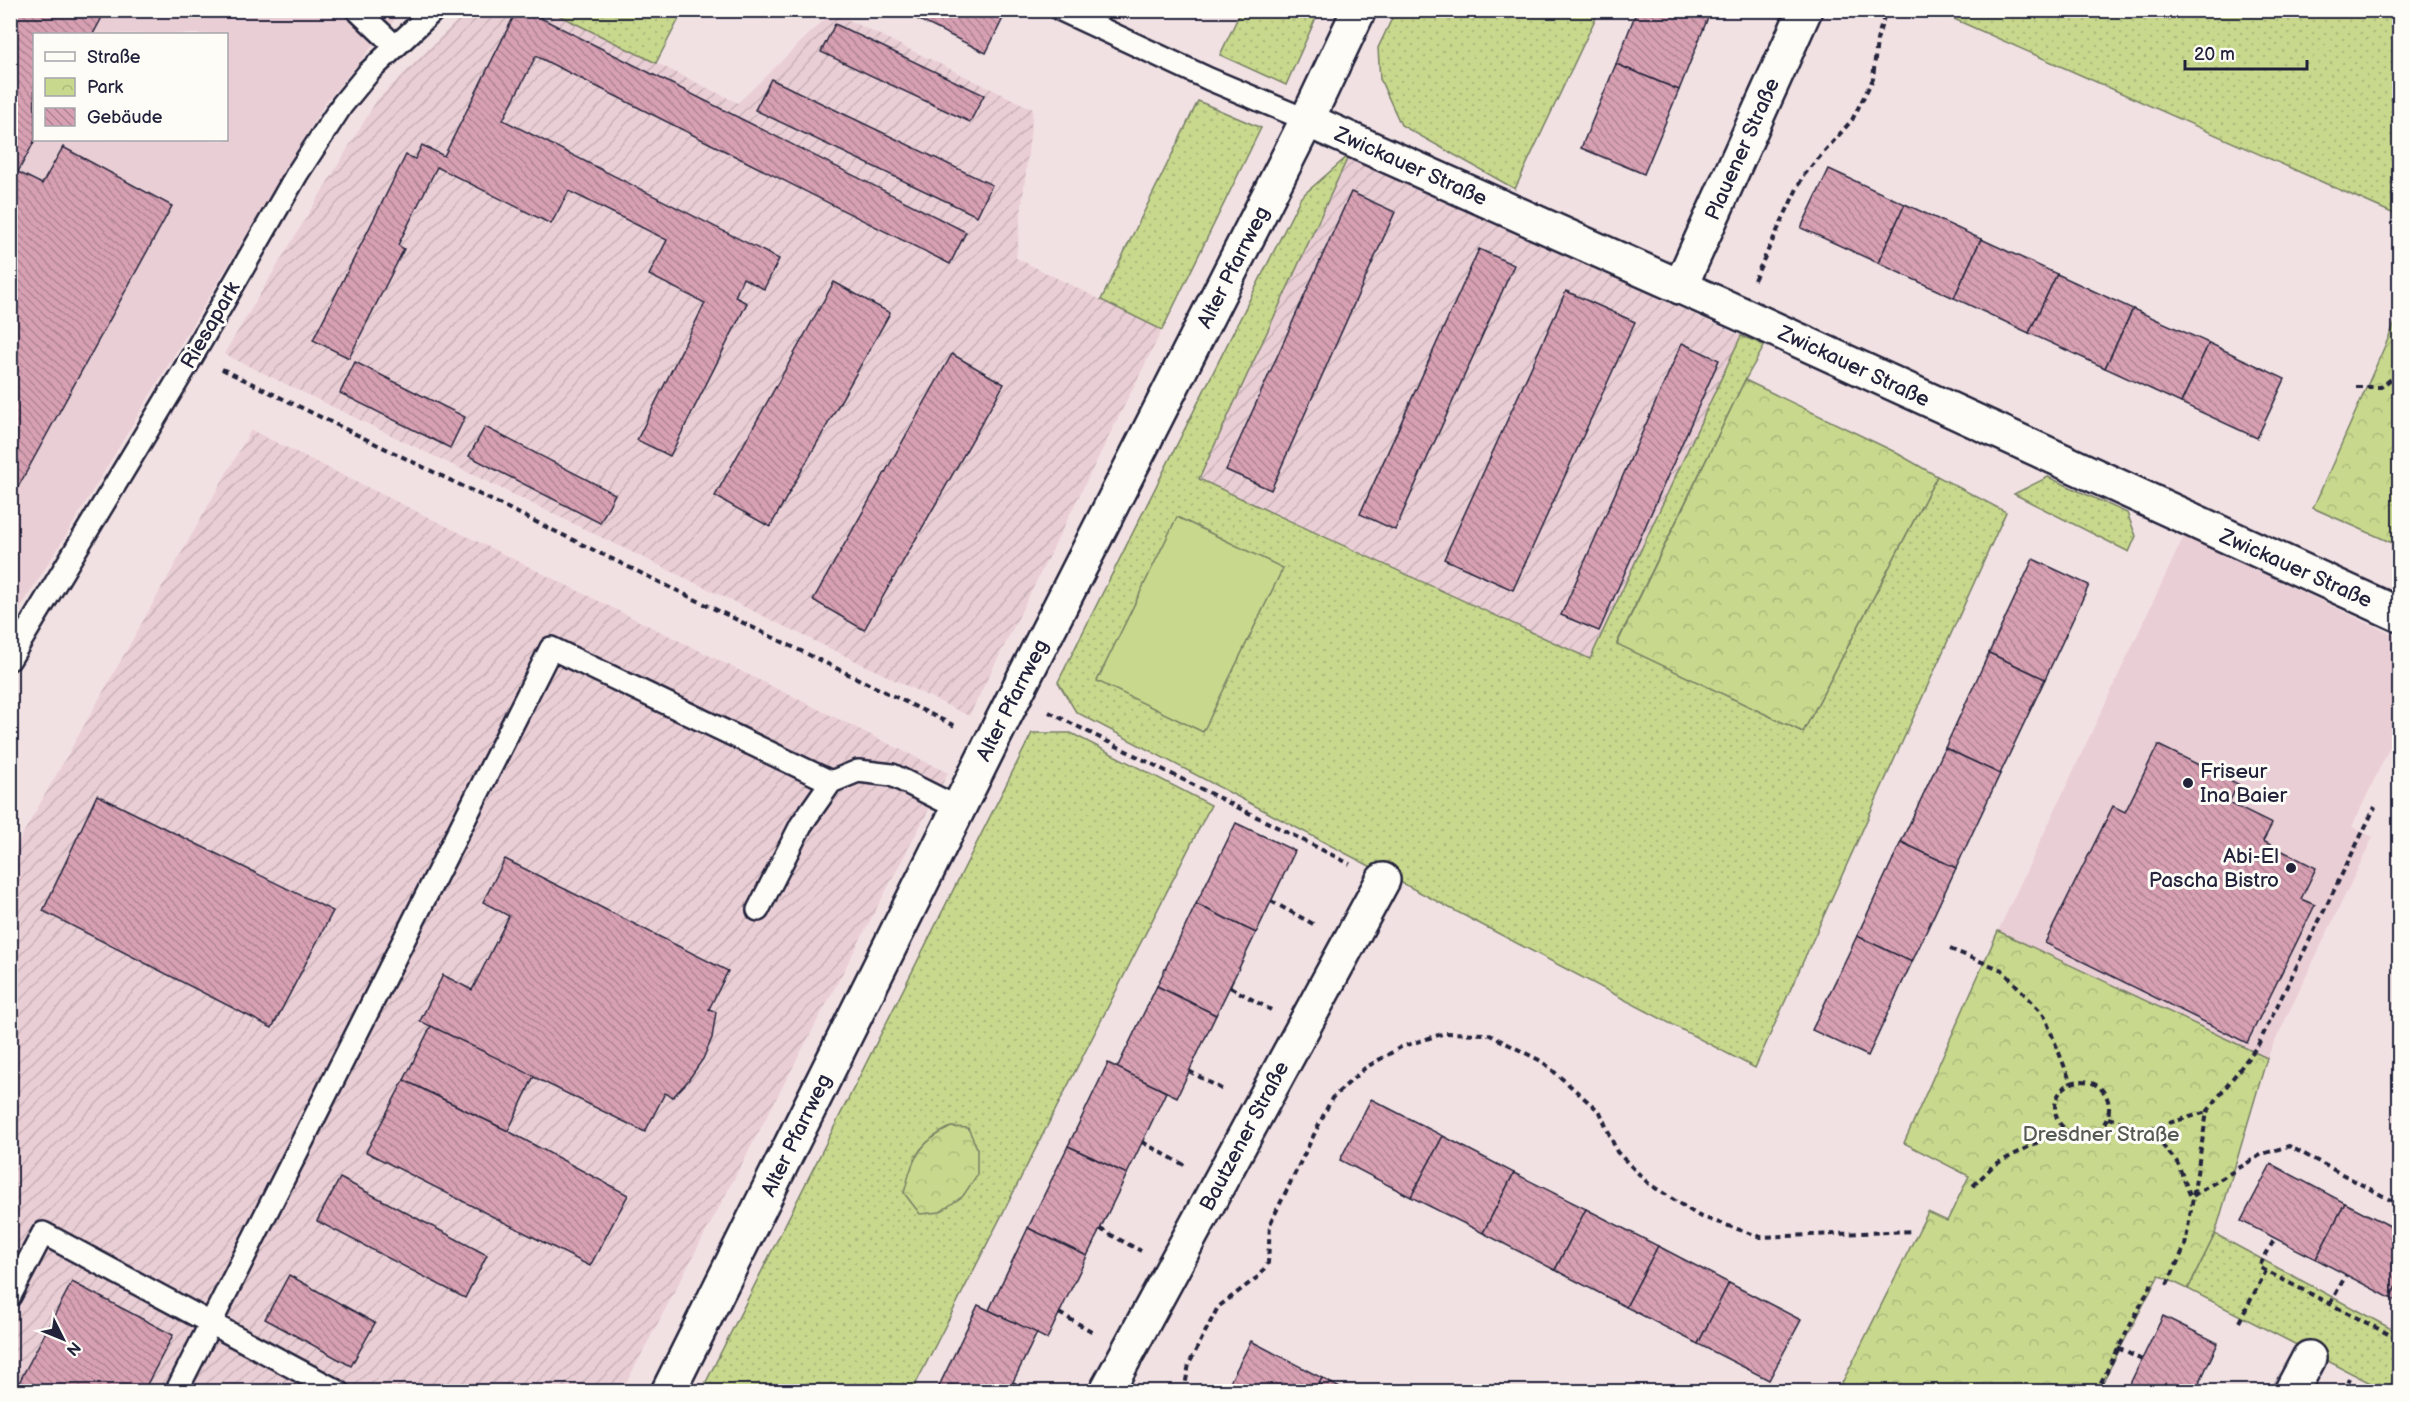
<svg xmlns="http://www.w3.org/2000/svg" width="2410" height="1402" viewBox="0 0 2410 1402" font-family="'Balsamiq Sans',sans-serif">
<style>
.built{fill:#eaced5;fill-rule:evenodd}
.industrial{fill:url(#industrial-furrows)}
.grass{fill:url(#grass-dots);stroke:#757e64;stroke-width:1.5}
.park{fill:url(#park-crowns);stroke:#757e64;stroke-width:1.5}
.garden{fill:#c8d98d;stroke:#757e64;stroke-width:1.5}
.building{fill:url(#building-back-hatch);stroke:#22223b;stroke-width:1.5}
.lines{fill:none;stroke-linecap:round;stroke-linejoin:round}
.lane-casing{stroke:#22223b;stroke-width:26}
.street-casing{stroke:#22223b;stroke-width:38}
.path{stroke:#22223b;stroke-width:4;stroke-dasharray:6 4.5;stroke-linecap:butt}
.lane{stroke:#fdfcf7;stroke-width:21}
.street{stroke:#fdfcf7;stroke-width:33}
.poi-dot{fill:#22223b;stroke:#fdfcf7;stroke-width:2}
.labels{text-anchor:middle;stroke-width:6;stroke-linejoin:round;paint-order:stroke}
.street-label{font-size:21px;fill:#22223b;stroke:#fdfcf7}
.poi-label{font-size:21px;fill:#22223b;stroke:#fdfcf7;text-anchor:start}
.park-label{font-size:21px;fill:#545954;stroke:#fdfcf7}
</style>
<defs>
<pattern id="industrial-furrows" width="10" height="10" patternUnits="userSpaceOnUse" patternTransform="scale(1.5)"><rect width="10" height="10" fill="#eaced5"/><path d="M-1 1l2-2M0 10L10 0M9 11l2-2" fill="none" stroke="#c8b1b8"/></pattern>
<pattern id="grass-dots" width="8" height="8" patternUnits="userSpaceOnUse" patternTransform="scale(1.5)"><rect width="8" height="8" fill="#c8d98d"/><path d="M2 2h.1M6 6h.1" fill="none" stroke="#acba7b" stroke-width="1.8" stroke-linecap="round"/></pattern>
<pattern id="park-crowns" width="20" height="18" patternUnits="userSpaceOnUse" patternTransform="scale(1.5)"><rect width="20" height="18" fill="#c8d98d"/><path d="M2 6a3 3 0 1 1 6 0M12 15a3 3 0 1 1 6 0" fill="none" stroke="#acba7b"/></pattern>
<pattern id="building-back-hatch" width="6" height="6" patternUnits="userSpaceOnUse" patternTransform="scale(1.5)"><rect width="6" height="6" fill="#d8a1b3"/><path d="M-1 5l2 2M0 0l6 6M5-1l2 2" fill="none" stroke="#af8393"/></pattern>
</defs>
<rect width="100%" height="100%" fill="#f2e1e3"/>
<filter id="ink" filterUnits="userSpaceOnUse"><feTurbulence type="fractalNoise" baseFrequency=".0167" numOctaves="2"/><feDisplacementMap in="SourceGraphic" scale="12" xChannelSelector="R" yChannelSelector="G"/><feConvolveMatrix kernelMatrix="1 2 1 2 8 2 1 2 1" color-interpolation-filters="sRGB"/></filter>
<g filter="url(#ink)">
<g class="built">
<path d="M11,11h391l-76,91 -261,435 -54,86zM34,34h192v106h-192z"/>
<path d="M2184,536l215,102v89l-47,100 21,10 -106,221 -269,-127z"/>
</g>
<g class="industrial">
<path d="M468,10l82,1 188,92 94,-91 201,97 -17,149 146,72 -193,386 -745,-362 153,-254z"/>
<path d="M1349,155l392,181 -151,324 -392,-181z"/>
<path d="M251,430l697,343 -326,618 -611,1v-537z"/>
</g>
<g class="grass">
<path d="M1396,10l203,1 -84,178 -114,-64 -21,-46 -2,-31z"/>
<path d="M550,11h133l-27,52z"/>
<path d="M1241,11h78l-33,74 -66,-30z"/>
<path d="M1936,11h463v205z"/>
<path d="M1198,101l63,27 -99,202 -61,-30z"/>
<path d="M1349,155l-150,324 391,180 151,-323 24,9 -20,35 -128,263 186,89 134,-256 69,36 -251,556 -679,-356 -18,-30 243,-485z"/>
<path d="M2048,477l79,36 9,23 -7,16 -115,-58z"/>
<path d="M1032,733h39l140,72 -299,586 -211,1z"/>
<path d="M2215,1234l184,99v58h-13l-198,-102z"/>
</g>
<g class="park">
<path d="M2399,314l1,232h-1l-86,-38z"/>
<path d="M1745,380l148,71 44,25 -134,256 -186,-88z"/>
<path d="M1998,931l269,127 -52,176 -27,55 -29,-14 -61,116h-260l90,-179 19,9 22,-45 -65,-33z"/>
<path d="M951,1127l17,1 9,20v27l-14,21 -23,16 -20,2 -16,-21c9,-34 13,-50 47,-66z"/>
</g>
<path class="garden" d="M1177,517l106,51 -80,164 -106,-51z"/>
<g class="building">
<path d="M10,10h96l-13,24h-59l1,106 -17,32 24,12 21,-37 109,59 -155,283 -7,-4z"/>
<path d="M517,10h8l441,222 -16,32 -414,-208 -33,64 276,139 -15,30 -21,-11 -8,19 12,6 -77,153 -33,-16 68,-137 -56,-28 18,-35 -98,-49 -18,33 -114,-57 -39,78 6,4 -55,109 -36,-18 93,-185 9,4 7,-14 22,11z"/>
<path d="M922,10h85l-21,43 -69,-34z"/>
<path d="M1637,10h74l-32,80 -63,-26z"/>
<path d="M835,24l149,71 -14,27 -149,-70z"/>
<path d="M1616,64l63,26 -35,84 -63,-26z"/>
<path d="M771,79l221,106 -15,31 -222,-106z"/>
<path d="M1829,169l76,35 -27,59 -77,-35z"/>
<path d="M1351,192l44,20 -124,278 -45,-20z"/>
<path d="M1905,204l76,35 -27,59 -76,-35z"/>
<path d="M1981,239l76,35 -28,59 -75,-35z"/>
<path d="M1479,249l35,16 -119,265 -35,-16z"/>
<path d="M2057,274l76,35 -28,59 -76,-35z"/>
<path d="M834,282l56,31 -120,214 -55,-31z"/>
<path d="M1566,291l69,31 -122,268 -69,-31z"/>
<path d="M2133,309l76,34 -28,60 -76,-35z"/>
<path d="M1682,343l37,17 -120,271 -38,-16z"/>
<path d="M2209,343l76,36 -28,59 -76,-35z"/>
<path d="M952,354l52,30 -140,246 -51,-30z"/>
<path d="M355,362l110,55 -15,31 -110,-55z"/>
<path d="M485,427l130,67 -15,29 -131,-67z"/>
<path d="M2033,559l56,26 -44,94 -56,-26z"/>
<path d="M1989,653l56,26 -45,95 -55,-26z"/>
<path d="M2158,745l80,39 -9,19 43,21 -9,17 53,27 -15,31 14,6 -68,138 -202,-100 68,-137 12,6z"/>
<path d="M1945,748l55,26 -44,94 -55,-26z"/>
<path d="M97,795l236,116 -61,117 -229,-117z"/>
<path d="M1236,823l59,28 -39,82 -60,-29z"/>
<path d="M1901,842l55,26 -44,94 -55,-26z"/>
<path d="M505,859l223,112 -19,38 7,3 -4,26 -9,21 -16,23 -14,15 -8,-4 -20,39 -225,-111 23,-46 29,15 37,-74 -26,-14z"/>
<path d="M1196,904l60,29 -40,82 -59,-29z"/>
<path d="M1857,936l55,26 -44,94 -56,-26z"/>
<path d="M1157,986l59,29 -39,82 -60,-29z"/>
<path d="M431,1026l103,50 -26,55 -104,-51z"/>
<path d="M1108,1063l58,29 -39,82 -59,-28z"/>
<path d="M404,1080l104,51 120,64 -38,71 -224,-114z"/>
<path d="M1371,1099l72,37 -32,61 -71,-37z"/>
<path d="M1443,1136l71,37 -31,60 -72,-36z"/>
<path d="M1068,1146l59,28 -40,82 -59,-28z"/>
<path d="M2271,1164l74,39 -29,56 -75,-38z"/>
<path d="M1514,1173l72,36 -31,61 -72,-37z"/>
<path d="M340,1178l147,77 -22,43 -148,-77z"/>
<path d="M2345,1203l55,28v48l-10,19 -74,-39z"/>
<path d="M1586,1209l72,37 -32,61 -71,-37z"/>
<path d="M1028,1228l59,28 -40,83 -58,-29z"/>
<path d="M1658,1246l71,37 -31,61 -72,-37z"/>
<path d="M289,1275l86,48 -24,43 -86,-47z"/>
<path d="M2400,1279v24l-10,-5z"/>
<path d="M72,1282l101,53 -30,57h-129z"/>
<path d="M1729,1283l72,37 -32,60 -71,-36z"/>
<path d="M978,1305l59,28 -29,59h-58l-11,-6z"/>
<path d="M2163,1316l55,27 -23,49h-69z"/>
<path d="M1251,1341l71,37 -7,14h-90z"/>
<path d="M1322,1378l25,14h-32z"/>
</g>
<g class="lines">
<defs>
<g id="lane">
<path d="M357,10l38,36"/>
<path d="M1061,10l148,69 98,41"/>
<path d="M10,659l183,-304 104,-181 45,-69 27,-33 65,-62"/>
<path d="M758,910l43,-85 30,-43 27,-11 34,4 66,33"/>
<path d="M10,1296l33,-63 296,159"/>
<path d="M176,1392l375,-744 280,134"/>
</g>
<g id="street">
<path d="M1307,120l432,193 661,302"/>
<path d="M1680,287l125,-277"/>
<path d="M668,1392l330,-663 309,-609 52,-110"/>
<path d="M1106,1392l277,-512"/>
<path d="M2291,1392l18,-34"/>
</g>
</defs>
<use href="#lane" class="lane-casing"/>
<use href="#street" class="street-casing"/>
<g class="path">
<path d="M1754,280l49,-104 49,-56 21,-41 4,-39 9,-30"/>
<path d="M222,369l735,358"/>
<path d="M2356,387h25l19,-15"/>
<path d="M1049,712l301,152"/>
<path d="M1271,901l44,24"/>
<path d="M1950,949l52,21 42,45 27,68"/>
<path d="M1230,987l41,23"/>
<path d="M1189,1071l36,20"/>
<circle cx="2082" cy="1108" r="27"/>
<path d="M2108,1118l40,11 59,-17"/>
<path d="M2148,1129l29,33 14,35 71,-43 27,-8 111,59"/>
<path d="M1142,1142l44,24"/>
<path d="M1973,1186l21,-21 69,-36"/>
<path d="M1100,1229l41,22"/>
<path d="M2266,1271l-7,-4 16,-29"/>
<path d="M2167,1285l18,-39 22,-134 51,-67 117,-238"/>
<path d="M2330,1304l16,-29"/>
<path d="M1059,1313l36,20"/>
<path d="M2239,1322l27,-51 134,69"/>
<path d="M2118,1348l24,12"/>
<path d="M1013,1383l16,9"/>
<path d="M2198,1385l12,7"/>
<path d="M1184,1392l5,-28 29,-57 41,-31 9,-13 2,-39 62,-126 33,-30 36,-21 44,-14 43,1 55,28 57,50 17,40 32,32 50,32 62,21 152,-6"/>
<path d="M2096,1392l58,-113"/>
<path d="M2343,1392l6,-13"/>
</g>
<use href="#lane" class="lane"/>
<use href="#street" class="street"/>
</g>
</g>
<g class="poi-dot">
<circle cx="2188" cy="783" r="6"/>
<circle cx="2291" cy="868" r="6"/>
</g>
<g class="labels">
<g class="street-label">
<text transform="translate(1742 149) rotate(-66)" y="7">Plauener Straße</text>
<text transform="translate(1411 166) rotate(24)" y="7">Zwickauer Straße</text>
<text transform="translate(1233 267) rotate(-63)" y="7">Alter Pfarrweg</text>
<text transform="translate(210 325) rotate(-60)" y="7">Riesapark</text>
<text transform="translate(1854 366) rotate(25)" y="7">Zwickauer Straße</text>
<text transform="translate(2296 568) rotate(24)" y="7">Zwickauer Straße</text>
<text transform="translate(1012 700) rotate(-63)" y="7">Alter Pfarrweg</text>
<text transform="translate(796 1135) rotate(-64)" y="7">Alter Pfarrweg</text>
<text transform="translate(1244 1136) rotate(-62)" y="7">Bautzener Straße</text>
</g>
<g class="poi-label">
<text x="2200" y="778">Friseur<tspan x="2200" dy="24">Ina Baier</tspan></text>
<text x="2279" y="863" text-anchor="end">Abi-El<tspan x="2279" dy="24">Pascha Bistro</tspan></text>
</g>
<g class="park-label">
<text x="2101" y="1141">Dresdner Straße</text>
</g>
</g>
<rect width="2410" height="1402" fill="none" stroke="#fdfcf7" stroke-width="36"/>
<rect x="18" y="18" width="2374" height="1366" fill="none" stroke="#22223b" stroke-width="2" filter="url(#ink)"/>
<rect x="33" y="33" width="195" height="108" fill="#fdfcf7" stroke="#a5a5ac" stroke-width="1.5"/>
<rect x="45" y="52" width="30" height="9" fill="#fdfcf7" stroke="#a5a5ac" stroke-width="1.5"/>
<text x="87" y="63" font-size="18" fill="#22223b">Straße</text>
<rect x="45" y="78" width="30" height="18" fill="url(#park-crowns)" stroke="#a5a5ac" stroke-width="1.5"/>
<text x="87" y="93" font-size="18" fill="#22223b">Park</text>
<rect x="45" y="108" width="30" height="18" fill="url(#building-back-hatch)" stroke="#a5a5ac" stroke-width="1.5"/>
<text x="87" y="123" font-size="18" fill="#22223b">Gebäude</text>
<g transform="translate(63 1339) rotate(133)" stroke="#fdfcf7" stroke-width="4.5" paint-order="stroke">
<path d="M0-4.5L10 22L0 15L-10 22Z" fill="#22223b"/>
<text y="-9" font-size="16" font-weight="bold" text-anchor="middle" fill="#22223b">N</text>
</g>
<path d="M2185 60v9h122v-9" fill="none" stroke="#22223b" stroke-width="3"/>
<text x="2194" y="60" font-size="18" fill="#22223b" stroke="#fdfcf7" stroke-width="4.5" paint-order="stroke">20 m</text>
</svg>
